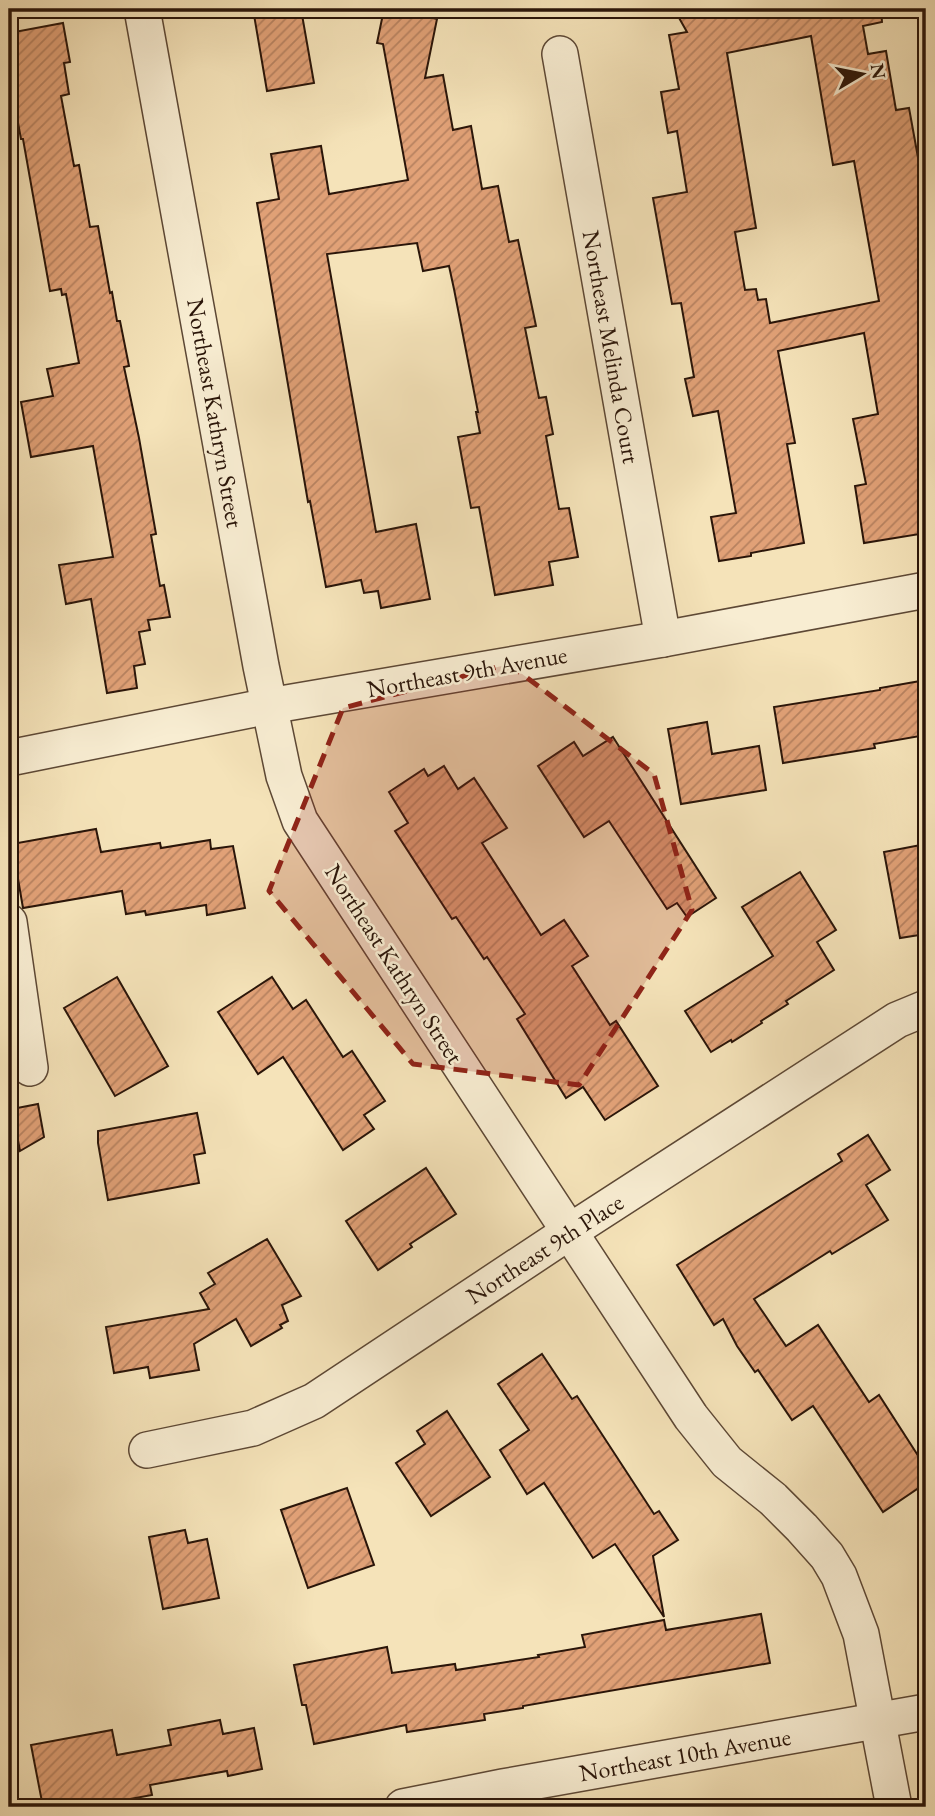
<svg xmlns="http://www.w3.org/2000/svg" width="935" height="1816" viewBox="0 0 935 1816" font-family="'EB Garamond',serif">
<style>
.building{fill:url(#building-hatch);stroke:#2a1509;stroke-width:2;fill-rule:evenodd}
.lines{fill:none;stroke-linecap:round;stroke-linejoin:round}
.minor-casing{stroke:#5d4835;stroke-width:38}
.minor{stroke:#f8edd2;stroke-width:35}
.marked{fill:#8f2418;fill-opacity:0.2;stroke:#8f2418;stroke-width:5;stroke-dasharray:14 9;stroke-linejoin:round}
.labels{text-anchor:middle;stroke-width:5;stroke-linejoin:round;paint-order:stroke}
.street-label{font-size:24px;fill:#2a1509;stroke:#f8edd2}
</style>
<defs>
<pattern id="building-hatch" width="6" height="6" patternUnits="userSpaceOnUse" patternTransform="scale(1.75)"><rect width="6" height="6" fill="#e1a177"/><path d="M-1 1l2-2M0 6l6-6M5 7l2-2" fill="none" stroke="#b78260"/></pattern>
</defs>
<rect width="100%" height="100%" fill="#f5e3b9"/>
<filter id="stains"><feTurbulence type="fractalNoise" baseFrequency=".00286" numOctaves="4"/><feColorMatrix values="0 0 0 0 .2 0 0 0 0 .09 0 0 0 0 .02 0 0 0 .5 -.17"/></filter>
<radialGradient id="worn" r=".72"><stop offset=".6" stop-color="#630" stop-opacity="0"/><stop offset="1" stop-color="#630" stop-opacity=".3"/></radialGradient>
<g class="building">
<path d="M253,9h48l13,74 -47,8z"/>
<path d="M384,9h50l-1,9 4,1 -12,59 18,-3 10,55 18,-4 11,63 16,-3 11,56 9,-2 18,86 -11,2 14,70 7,-1 7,37 -7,2 13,73 10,-1 9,49 -29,5 4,23 -58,10 -16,-88 -8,1 -13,-71 22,-4 -4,-21h2l-24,-123 -5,-23 -26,5 -6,-28 -90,11 49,278 40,-8 14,75 -49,9 -3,-17 -14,2 -3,-13 -35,7 -16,-86 -2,1 -51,-299 22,-4 -8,-45 50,-8 8,48 79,-14 -25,-136 -6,-1z"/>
<path d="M674,9h207l1,13 -19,4 5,28 18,-3 10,59 13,-2 10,55 7,-1v371l-62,10 -9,-57 11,-2 -13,-65 25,-5 -14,-81 -86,18 17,92 -8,1 17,99 -53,10v3l-32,5 -8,-44 25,-4 -18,-102 -25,5 -8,-37 9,-2 -13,-74 -9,1 -19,-106 34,-6 -10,-61 -9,2 -7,-41 18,-3 -10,-54 18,-3zM811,36l22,129 21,-4 25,140 -109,22 -4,-24 -8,1 -2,-11 -11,1 -10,-58 21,-4 -29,-175z"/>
<path d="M63,23l7,39 -6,1 5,31 -8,2 13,70 5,-1 11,62 8,-1 12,67 2,-1 5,29h3l9,45 -5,1 15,71 17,96 -5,1 9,51 4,-1 6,32 -22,3 2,10 -11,2 6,32 -11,2 3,22 -30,5 -16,-94 -25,5 -7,-39 54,-8 -20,-111 -62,11 -10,-55 32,-6 -6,-27 32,-6 -13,-69 -4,1 -1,-6 -11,2 -27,-152h-2l-12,-65v-41z"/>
<path d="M926,680v55l-52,9 1,4 -92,15 -9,-56 106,-17v-2z"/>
<path d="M707,722l5,32 47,-8 7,44 -85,14 -13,-75z"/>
<path d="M613,737l103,161 -29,19 -10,-14 -10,6 -58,-88 -25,16 -46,-71 36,-24 9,14z"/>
<path d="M444,766l14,23 16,-11 33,50 -25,15 59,92 23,-15 24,36 -16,10 38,59 6,-4 42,65 -53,34 -22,-33 -17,11 -49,-79 8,-5 -38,-57 -3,2 -28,-42 -4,2 -57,-88 13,-8 -19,-31 35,-23 4,7z"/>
<path d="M96,829l5,23 59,-9 1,5 49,-8 1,9 22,-3 12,62 -38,7 -1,-10 -60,10 -1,-4 -19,3 -4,-23 -99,17 -11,-64z"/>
<path d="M926,844v90l-26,4 -16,-86z"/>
<path d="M800,872l36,58 -19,12 17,28 -48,31 2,3 -27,17 1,2 -30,19 -1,-2 -20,12 -26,-41 88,-55 -31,-49z"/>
<path d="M117,977l51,89 -53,30 -51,-88z"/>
<path d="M272,977l21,32 13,-9 37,57 9,-6 33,50 -21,14 10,14 -31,21 -60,-93 -25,17 -40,-62z"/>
<path d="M38,1104l6,33 -24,14 -8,-42z"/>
<path d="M197,1113l8,40 -11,2 5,28 -91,17 -10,-57v-12z"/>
<path d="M868,1135l22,35 -24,15 22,35 -56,34 -2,-3 -76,48 32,47 32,-21 51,77 10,-7 47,73v15l-43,29 -70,-106 -21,14 -34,-50 -3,2 -18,-26 -14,-27 -9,6 -37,-60 165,-104 -4,-7z"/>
<path d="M426,1168l30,46 -46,30 2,3 -34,23 -32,-49z"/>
<path d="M267,1239l34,57 -19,9 6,16 -8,4 2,3 -31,18 -15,-27 -42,25 5,26 -49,8 -2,-11 -34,6 -8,-46 103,-18 -9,-16 15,-9 -7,-11z"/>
<path d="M542,1354l30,45 5,-3 77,118 5,-3 19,29 -25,16 11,61 -49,-73 -22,14 -49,-75 -17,11 -27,-44 29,-20 -31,-46z"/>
<path d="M447,1411l43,66 -59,39 -35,-53 29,-19 -8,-13z"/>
<path d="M347,1488l27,77 -66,23 -27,-78z"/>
<path d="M185,1530l3,13 19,-4 12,59 -56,11 -14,-72z"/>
<path d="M761,1614l9,49 -247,43v2l-39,6 1,6 -78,12 -1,-7 -92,19 -8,-39h-4l-8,-40 93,-18 5,26 63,-9 1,6 83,-13 -1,-2 47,-8 -3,-12 82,-15 2,10z"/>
<path d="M220,1720l3,14 31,-6 8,41 -34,7 -1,-5 -77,14 2,10 -33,6 2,6h-78l-12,-62 81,-15 5,25 54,-10 -3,-15z"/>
</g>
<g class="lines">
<defs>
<g id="minor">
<path d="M142,9l119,657 23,110 16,45 391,596 36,45 46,37 29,29 25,28 12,20 22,58 33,173"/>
<path d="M560,54l103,585"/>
<path d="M9,758l260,-52 394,-67 263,-49"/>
<path d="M9,922l21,146"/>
<path d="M147,1450l106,-22 61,-27 255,-169 328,-212 29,-12"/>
<path d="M403,1807l100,-20 423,-75"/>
</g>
</defs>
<use href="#minor" class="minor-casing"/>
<use href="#minor" class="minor"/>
</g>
<path class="marked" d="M509,664l145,110 38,136 -113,175 -166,-21 -144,-173 74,-183z"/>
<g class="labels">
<g class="street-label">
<text transform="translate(611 347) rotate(80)" y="8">Northeast Melinda Court</text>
<text transform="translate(215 413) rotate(80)" y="8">Northeast Kathryn Street</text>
<text transform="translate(467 672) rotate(-10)" y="8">Northeast 9th Avenue</text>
<text transform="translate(394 964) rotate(57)" y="8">Northeast Kathryn Street</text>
<text transform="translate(545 1249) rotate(-33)" y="8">Northeast 9th Place</text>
<text transform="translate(685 1755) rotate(-10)" y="8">Northeast 10th Avenue</text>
</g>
</g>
<rect width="935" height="1816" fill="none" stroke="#f5e3b9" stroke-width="35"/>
<rect x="10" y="10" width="914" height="1795" fill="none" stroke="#2a1509" stroke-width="3.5"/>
<rect x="18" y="18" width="900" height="1781" fill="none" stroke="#2a1509" stroke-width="2"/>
<g transform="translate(862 74) rotate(80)" stroke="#f8edd2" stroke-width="5" paint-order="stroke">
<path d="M0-5L12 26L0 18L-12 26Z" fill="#2a1509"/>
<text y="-10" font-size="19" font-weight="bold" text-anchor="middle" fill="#2a1509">N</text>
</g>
<rect width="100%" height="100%" filter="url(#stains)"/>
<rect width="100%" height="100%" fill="url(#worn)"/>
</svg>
